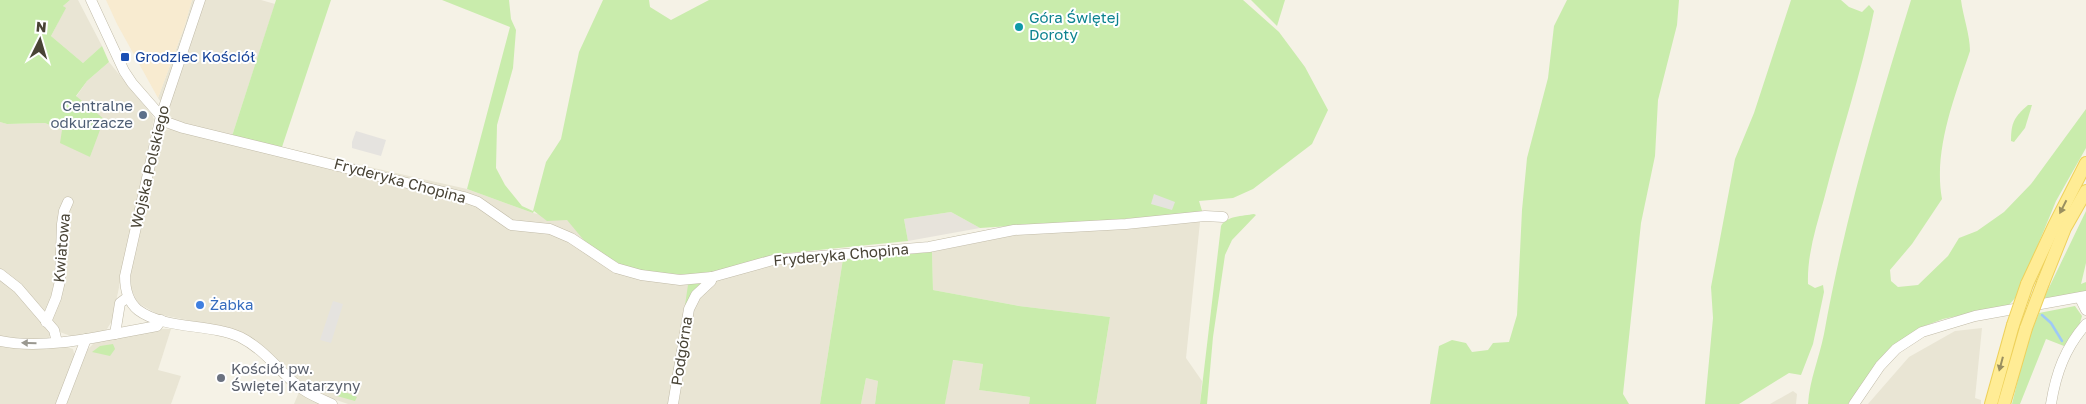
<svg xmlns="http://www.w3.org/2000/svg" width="2086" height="404" viewBox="0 0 2086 404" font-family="'Golos Text',sans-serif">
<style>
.residential{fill:#e9e5d4}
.commercial{fill:#f8ebd0}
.industrial{fill:#e7e3db}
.green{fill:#c9ecac}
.parking{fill:#e5e3df}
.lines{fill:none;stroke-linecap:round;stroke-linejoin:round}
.stream{stroke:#9ec9f6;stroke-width:2.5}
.minor-casing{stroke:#c1bba8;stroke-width:11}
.major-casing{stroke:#eed15b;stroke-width:14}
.minor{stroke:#fff;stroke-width:10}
.major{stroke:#ffec95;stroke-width:12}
.major-bridge-casing{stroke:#eed15b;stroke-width:14;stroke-linecap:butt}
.major-bridge{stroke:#ffec95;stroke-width:12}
.oneway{fill:#9a8f60}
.oneway2{fill:#9a9890}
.culture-dot{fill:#0f9aa8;stroke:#fff;stroke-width:2}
.transit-dot{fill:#1a4fb4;stroke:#fff;stroke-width:2}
.service-dot{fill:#5c6f8a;stroke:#fff;stroke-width:2}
.shop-dot{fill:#3f7fe0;stroke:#fff;stroke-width:2}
.worship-dot{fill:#6b7280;stroke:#fff;stroke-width:2}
.labels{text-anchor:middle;stroke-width:4;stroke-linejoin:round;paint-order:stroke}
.culture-label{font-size:15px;fill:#0d838f;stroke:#fff;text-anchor:start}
.transit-label{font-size:15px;fill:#164399;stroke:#fff;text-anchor:start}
.service-label{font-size:15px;fill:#4e5e75;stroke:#fff;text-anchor:end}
.street-label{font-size:15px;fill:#484335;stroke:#fff}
.shop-label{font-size:15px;fill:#366cbe;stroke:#fff;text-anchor:start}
.worship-label{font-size:15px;fill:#5b616d;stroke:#fff;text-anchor:start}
</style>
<rect width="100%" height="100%" fill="#f5f2e6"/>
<g class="residential">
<path d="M70,0h8l24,46 -19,17 -32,-27 14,-27 -2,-3z"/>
<path d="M192,0h69l14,4 -43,132 235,53 66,24 34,7 131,55 80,-10 65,-6 -23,145h-472l-32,-11 -11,-7 -30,-29 -15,-11 -38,-19 -65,-13 -19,-11 -7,-14v-20l32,-138 7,-2 4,-8 -16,-23 27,-73z"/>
<path d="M109,62l43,53 2,4 -42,202 -7,11 -32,5 -13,-5 -6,-6 -5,12 -10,4 -39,-4v-216l7,2 38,-1 17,7 28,27 5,-15 -19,-45 11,-16z"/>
<path d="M1200,222l-14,136 16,23 -2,23h-104l14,-87 -91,-11 -86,-16 -1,-38 89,-18z"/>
<path d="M1982,328l-7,70 6,2v4h-113l41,-47 46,-26z"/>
<path d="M163,329h8l-13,41 23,6 -10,28h-171v-61l64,3 9,3 2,8 -10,30 7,3 16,-41 6,-6z"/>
<path d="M952,360l31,4 -4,26 51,7 -1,7h-84z"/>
<path d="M866,378l12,3 -3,23h-14z"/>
<path d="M1793,391l4,3 -1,10h-26z"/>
<path d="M299,392l25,12h-30z"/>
</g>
<path class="commercial" d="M106,0h86l-7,25 -27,73 -41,-74z"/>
<path class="industrial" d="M951,212l29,16 -72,13 -4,-22z"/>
<g class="green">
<path d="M0,0h70l-7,6 3,2 -15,28 32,27 19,-17 7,16 -22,19 -11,15 28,23 -14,38 -30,-14 2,-13 -17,-7 -38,1 -7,-2z"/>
<path d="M276,0h55l-49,147 -50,-11z"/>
<path d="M442,0h67l2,19 5,11 -3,38 -16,57 -1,43 9,17 17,21 11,5 13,-49 15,-23 18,-87 24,-52h46l1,7 21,13 38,-20h534l36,32 26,35 23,43 -16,34 -59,45 -20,9 -34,3 4,13 -223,14 -29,-16 -47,7 4,22 -119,12 -91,22 -62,-3 -44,-22 -25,-30 -20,1 -13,-10 -1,2 -66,-24 43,-162z"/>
<path d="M1251,0h34l-8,26z"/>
<path d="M1567,0h112l-2,25 -19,75 -3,56 -14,67 -18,171 6,10h-199l9,-58 13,-6 14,3 6,9 16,-2 5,-7 16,-1 8,-27 5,-105 5,-52 21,-80 6,-52z"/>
<path d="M1791,0h50l8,7 13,5 7,-7 5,6c-13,64 -34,125 -50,188 -8,28 -17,56 -16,85l7,4 8,-3 1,7 -11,52 -12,31 -12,-2 -50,31h-34l8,-86 -2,-31 24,-128 19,-46z"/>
<path d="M1911,0h50c2,16 9,35 9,51 -15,45 -37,99 -28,148l-30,45 -22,26 1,11 7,6 20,-2 30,-29 11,-18 18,-7 27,-19 27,-28 55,-75v39l-30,53 -39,95 -8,9 -66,14 -24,9 -23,16 -17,17 -31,43h-40c2,-26 11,-45 16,-70 20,-113 53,-224 87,-334z"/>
<path d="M2028,105h4l-7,23 -11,14 -3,-1c0,-18 3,-24 17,-36z"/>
<path d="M2086,211v52l-5,21 5,-2v9l-24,6 -18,1z"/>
<path d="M1254,214l2,1 -24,25 -7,15 -12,82 -6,67h-7l21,-178c5,-10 22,-10 33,-12z"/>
<path d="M932,252l1,38 86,16 91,11 -14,87h-67l1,-7 -51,-7 4,-26 -30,-4 -8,44h-70l3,-23 -12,-3 -5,26h-41l23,-145z"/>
<path d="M706,280l-22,32 4,-27 -13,-1z"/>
<path d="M2075,306l7,10 -3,10 -15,20 -18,-7 -26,65h-8l15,-62 12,-29z"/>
<path d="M113,344l2,5 -5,7 -18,-4 8,-6z"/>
<path d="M340,390l17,7 -2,4 -18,-5z"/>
</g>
<g class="parking">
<path d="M356,131l30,9 -5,16 -29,-8v-6z"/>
<path d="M1154,194l21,8 -3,8 -21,-6z"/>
<path d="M333,301l10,3 -12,39 -11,-3z"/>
</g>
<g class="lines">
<path class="stream" d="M2042,315l9,8 11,18"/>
<defs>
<g id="minor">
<path d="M91,0l33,71 8,12 34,39 17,6 281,69 14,5 33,23 39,4 21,9 45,30 25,7 39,5 32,-3 61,-17 156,-13 85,-17 112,-6 79,-8 18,1"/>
<path d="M200,0l-39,116 -36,160c0,12 2,25 13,34 27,20 71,13 102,27 24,12 38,33 58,49 10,8 22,13 34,18"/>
<path d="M0,274l18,14 36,42 3,12"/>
<path d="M2080,298l6,12"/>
<path d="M46,322l10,-24 4,-17 2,-57 2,-13 4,-9"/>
<path d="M115,334l5,-31 8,-6"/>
<path d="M0,341c47,10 110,-7 157,-15l4,-6"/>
<path d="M61,404l25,-65"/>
<path d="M673,404l16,-95 7,-14 15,-14 1,-4"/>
<path d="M1854,404l26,-38 16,-17 26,-17 53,-16 111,-20"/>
<path d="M2051,404c5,-31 14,-56 35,-80"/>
</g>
<g id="major">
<path d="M2043,283l22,-55 21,-37"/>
<path d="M2027,284l27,-58 32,-63"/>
<path d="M1991,404l22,-79"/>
<path d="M2004,404l22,-76"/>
</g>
</defs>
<use href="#minor" class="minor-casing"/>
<use href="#major" class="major-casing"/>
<use href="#minor" class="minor"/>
<use href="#major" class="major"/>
<defs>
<g id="major-bridge">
<path d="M2013,325l14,-41"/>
<path d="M2026,328l17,-45"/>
</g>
</defs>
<use href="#major-bridge" class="major-bridge-casing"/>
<use href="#major-bridge" class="major-bridge"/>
</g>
<defs><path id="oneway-solid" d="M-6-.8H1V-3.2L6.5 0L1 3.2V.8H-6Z" transform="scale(1.25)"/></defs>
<g class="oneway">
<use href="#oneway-solid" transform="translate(2063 207) rotate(117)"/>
<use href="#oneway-solid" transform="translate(2001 364) rotate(105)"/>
</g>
<use class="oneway2" href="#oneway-solid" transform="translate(29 343) rotate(-179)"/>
<circle class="culture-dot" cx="1019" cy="27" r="5"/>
<rect class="transit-dot" x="120" y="52" width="10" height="10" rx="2.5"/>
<circle class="service-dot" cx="143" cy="115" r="5"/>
<circle class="shop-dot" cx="200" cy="305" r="5"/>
<circle class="worship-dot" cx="221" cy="378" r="5"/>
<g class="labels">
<g class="culture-label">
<text x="1029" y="23">Góra Świętej<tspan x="1029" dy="17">Doroty</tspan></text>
</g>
<g class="transit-label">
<text x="135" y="62">Grodziec Kościół</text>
</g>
<g class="service-label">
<text x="133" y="111">Centralne<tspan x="133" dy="17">odkurzacze</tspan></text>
</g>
<g class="street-label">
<text transform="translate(150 167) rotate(-77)" y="5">Wojska Polskiego</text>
<text transform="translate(400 181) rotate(15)" y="5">Fryderyka Chopina</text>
<text transform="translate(62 248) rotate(-85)" y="5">Kwiatowa</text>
<text transform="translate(841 255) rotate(-5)" y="5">Fryderyka Chopina</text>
<text transform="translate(682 351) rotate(-81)" y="5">Podgórna</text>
</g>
<g class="shop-label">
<text x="210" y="310">Żabka</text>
</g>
<g class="worship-label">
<text x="231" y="374">Kościół pw.<tspan x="231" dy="17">Świętej Katarzyny</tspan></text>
</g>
</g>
<g transform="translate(40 40) rotate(5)" stroke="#ffffff" stroke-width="4" paint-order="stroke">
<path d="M0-4L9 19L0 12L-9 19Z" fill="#484335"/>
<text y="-8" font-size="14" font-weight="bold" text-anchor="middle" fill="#484335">N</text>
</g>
</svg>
